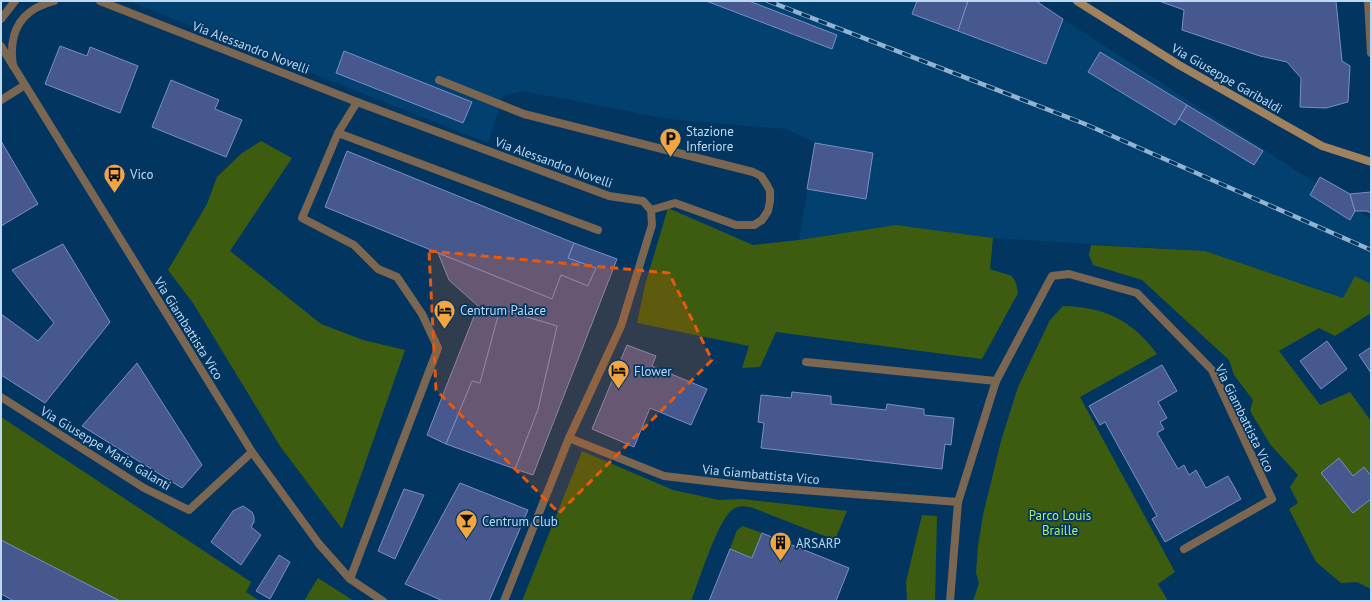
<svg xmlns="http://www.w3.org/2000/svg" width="1372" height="602" viewBox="0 0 1372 602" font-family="'PT Sans',sans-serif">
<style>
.built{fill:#024070}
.green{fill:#3d5c10}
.building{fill:#47588e;stroke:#7a8ec8}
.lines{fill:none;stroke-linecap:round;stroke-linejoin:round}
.service{stroke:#7a6651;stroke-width:8}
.minor{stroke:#7a6651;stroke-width:8}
.tertiary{stroke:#7a6651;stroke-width:8}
.secondary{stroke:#a0825f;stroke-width:8}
.rail-casing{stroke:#93b3d0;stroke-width:4.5}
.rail{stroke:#023660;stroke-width:3;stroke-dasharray:9;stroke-linecap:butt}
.marked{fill:#e8590c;fill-opacity:0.2;stroke:#e8590c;stroke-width:3;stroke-dasharray:8 5;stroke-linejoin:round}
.labels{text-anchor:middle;stroke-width:3.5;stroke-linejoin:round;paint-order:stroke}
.street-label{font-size:13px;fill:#bfd8f2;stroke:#023660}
.poi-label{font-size:13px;fill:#bfd8f2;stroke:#023660;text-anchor:start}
.park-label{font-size:13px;fill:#b1ed6a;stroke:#023660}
</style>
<rect width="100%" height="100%" fill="#023660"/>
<path class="built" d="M129,1h906l336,218v65l-16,-8 -12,22 -138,-47 -212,-13 -97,-13 -97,15 16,-97 -29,-14 -118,-10 -145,-28 -20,5 -15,47z"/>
<g class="green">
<path d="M261,141l31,17 -62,93 91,73 42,16 42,10 -63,179 -62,-83 -87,-143 -25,-33 39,-66 10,-27 25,-24z"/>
<path d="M668,208l85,37 46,-5 97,-15 97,13 -3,31 22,7 4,7 2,10 -36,66 -206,-27 -16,35 -18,1 7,-22 -112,-23 8,-38z"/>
<path d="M1091,245l114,6 138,47 12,-22 16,8v29l-36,23 -16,-8 -40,23 41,54 30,-13 21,29v168l-14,-7 -16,1 -25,-21 -27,-53 9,-6 -8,-16 8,-12 -28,-31 -20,-33 3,-11 -19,-25 -5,-15 -87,-80 -49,-15 -4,-10z"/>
<path d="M1063,306c42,1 69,14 94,48l-77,43 95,175 -17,12 10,17h-195l6,-18 -3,-10 2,-27 5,-31 18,-74 17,-54 32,-67z"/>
<path d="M1,417l250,165 -5,10 14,9h-140l-119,-61z"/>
<path d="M582,451l91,39 46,10 23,-1 105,12 -12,29 -82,-32c-7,-2 -14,-3 -21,2 -15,12 -33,71 -41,91h-169z"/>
<path d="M922,515l15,1 -2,85h-28l-1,-19z"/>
<path d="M743,526l19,7 -10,25 -22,-9 7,-19z"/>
<path d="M318,578l36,23h-50z"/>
</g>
<g class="building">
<path d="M706,1h43l88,34 -5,14z"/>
<path d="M917,1h51l-10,30 -46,-17z"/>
<path d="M968,1h68l27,18 -17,45 -88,-33z"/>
<path d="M1159,1h177l6,60 8,5 -2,36 -22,6 -26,-1 1,-29 -14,-16 -27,-6 -78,-26 2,-20z"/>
<path d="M60,46l27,10 3,-9 48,19 -18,47 -75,-29z"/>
<path d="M344,51l128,51 -9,21 -127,-50z"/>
<path d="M1100,52l87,53 -12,20 -87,-53z"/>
<path d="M171,80l48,20 -4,9 27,11 -16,37 -74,-30z"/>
<path d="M1187,105l76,46 -9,14 -75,-46z"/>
<path d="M1,141l37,63 -37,22z"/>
<path d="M815,143l58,10 -7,46 -59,-10z"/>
<path d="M347,151l227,92 -6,15 28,10 -8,18 -27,-11 -9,24 -227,-92z"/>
<path d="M1320,177l30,17 5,17 -5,9 -40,-25z"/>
<path d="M1371,192v21l-4,-2h-12l-5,-17z"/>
<path d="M574,243l43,16 -84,216 -18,-6 23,-60 19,-83 -57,-17 -20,74 -8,-2 -26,63 -19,-9 51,-129 -29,-26 -11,-27 114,46 9,-24 27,11 8,-18 -28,-10z"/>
<path d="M63,244l47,78 -65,81 -44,-28v-61l37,27 16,-18 -42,-53z"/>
<path d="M500,309l57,17 -19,83 -23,60 -69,-25 26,-63 8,2z"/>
<path d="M1327,341l20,28 -26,20 -21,-28z"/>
<path d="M627,345l29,11 -4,10 55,23 -16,36 -41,-17 -16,39 -42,-18z"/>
<path d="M1371,347v26l-12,-18z"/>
<path d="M137,363l65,102 -20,23 -100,-62z"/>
<path d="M1162,365l15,26 -19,11 9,16 -7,4 4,7 -7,4 21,36 6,-4 5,10 7,-5 10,18 22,-12 13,23 -76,43 -13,-23 5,-3 -52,-94 -5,3 -11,-19z"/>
<path d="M792,392l39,4v8l55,6 1,-6 37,5v6l30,3 -3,27 -6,-1 -3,25 -181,-21 3,-25 -6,-1 3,-27 30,3z"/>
<path d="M1339,458l14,18 11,-9 7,9v23l-18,14 -32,-40z"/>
<path d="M460,483l68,27 -39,91h-46l-38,-17z"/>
<path d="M404,489l20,6 -29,64 -17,-8z"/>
<path d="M243,506l9,6 2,5v5l-3,5 10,8 -20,30 -30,-23 22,-31z"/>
<path d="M762,533l87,35 -13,33h-127l21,-52 22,9z"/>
<path d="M1,540l119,61h-106l-13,-7z"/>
<path d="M279,555l11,7 -20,37 -14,-8z"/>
</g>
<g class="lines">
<g class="service">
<path d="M439,80l85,34 229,58 8,4 6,9 3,6v10l-2,10 -6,9 -8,5h-18l-61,-22 -24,7"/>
<path d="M338,133l19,-31"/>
<path d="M806,362l190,19"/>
<path d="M1,397l143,91 45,22 63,-58"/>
<path d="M350,579l88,-231 -16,-34 -25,-37 -19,-8 -24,-24 -52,-27 36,-85 260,97"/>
</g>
<g class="minor">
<path d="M100,1l257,101 236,88 16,6 34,5 8,9 1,15 -31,101 -52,112 -65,163"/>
<path d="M1368,1l3,52"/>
<path d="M1,19l14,-18"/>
<path d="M13,66c-5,-34 7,-56 41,-65"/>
<path d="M1,100l24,-15"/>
<path d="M569,438l95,38 85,10 209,16"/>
<path d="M950,601l8,-99 38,-121 56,-105 17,-2 68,19 75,77 60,129 -88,50"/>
</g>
<path class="tertiary" d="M1,46l251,406 67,92 31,35 33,22"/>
<path class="secondary" d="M1077,1l102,64 143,81 49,16"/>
<defs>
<path id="rail" d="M768,1l317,123 286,126"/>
</defs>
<use href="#rail" class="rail-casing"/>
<use href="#rail" class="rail"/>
</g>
<path class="marked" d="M429,251l240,22 43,87 -153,153 -123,-123z"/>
<defs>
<symbol id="parking-pin" viewBox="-11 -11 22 30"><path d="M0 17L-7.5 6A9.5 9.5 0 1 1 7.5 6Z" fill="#f2a540" stroke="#023660"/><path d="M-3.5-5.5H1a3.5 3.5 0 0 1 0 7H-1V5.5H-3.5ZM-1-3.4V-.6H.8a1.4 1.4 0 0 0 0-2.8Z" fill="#111"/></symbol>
<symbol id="bus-pin" viewBox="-11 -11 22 30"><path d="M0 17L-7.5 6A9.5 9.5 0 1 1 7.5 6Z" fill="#f2a540" stroke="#023660"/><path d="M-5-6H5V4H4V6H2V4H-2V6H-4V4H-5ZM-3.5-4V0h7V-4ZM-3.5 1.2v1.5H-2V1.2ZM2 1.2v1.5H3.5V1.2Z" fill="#111"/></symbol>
<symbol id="hotel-pin" viewBox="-11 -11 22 30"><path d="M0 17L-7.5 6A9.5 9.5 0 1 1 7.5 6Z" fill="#f2a540" stroke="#023660"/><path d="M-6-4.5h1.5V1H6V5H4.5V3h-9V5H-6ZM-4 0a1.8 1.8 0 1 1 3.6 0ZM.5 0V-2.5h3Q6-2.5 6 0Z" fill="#111"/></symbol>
<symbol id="bar-pin" viewBox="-11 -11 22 30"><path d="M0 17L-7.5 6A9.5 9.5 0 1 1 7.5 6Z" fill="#f2a540" stroke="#023660"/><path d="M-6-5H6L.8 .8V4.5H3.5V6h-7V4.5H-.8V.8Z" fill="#111"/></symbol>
<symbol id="building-pin" viewBox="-11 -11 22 30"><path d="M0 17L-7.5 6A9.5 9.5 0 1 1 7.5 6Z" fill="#f2a540" stroke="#023660"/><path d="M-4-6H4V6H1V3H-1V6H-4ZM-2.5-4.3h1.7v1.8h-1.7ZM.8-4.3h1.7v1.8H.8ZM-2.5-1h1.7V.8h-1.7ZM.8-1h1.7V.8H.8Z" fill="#111"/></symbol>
</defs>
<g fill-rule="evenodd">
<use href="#parking-pin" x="658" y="126" width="25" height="34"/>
<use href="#bus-pin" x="102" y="162" width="25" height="34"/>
<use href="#hotel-pin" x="432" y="298" width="25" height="34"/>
<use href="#hotel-pin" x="606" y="358" width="25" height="34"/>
<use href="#bar-pin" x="454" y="508" width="25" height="34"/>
<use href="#building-pin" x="768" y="530" width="25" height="34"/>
</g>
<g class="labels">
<g class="street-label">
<text transform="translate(251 47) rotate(21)" y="5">Via Alessandro Novelli</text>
<text transform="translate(1227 78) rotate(30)" y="5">Via Giuseppe Garibaldi</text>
<text transform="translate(554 162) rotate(20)" y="5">Via Alessandro Novelli</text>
<text transform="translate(189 328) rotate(58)" y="5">Via Giambattista Vico</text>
<text transform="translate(1245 418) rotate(64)" y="5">Via Giambattista Vico</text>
<text transform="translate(106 448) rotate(31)" y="5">Via Giuseppe Maria Galanti</text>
<text transform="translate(761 474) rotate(5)" y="5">Via Giambattista Vico</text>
</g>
<g class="poi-label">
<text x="686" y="136">Stazione<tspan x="686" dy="15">Inferiore</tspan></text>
<text x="130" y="179">Vico</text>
<text x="460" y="315">Centrum Palace</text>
<text x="634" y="376">Flower</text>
<text x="482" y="526">Centrum Club</text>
<text x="796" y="548">ARSARP</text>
</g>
<g class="park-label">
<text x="1060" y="520">Parco Louis<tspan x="1060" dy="15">Braille</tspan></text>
</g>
</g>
<rect width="1372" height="602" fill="none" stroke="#bfd8f2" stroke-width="4"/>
</svg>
